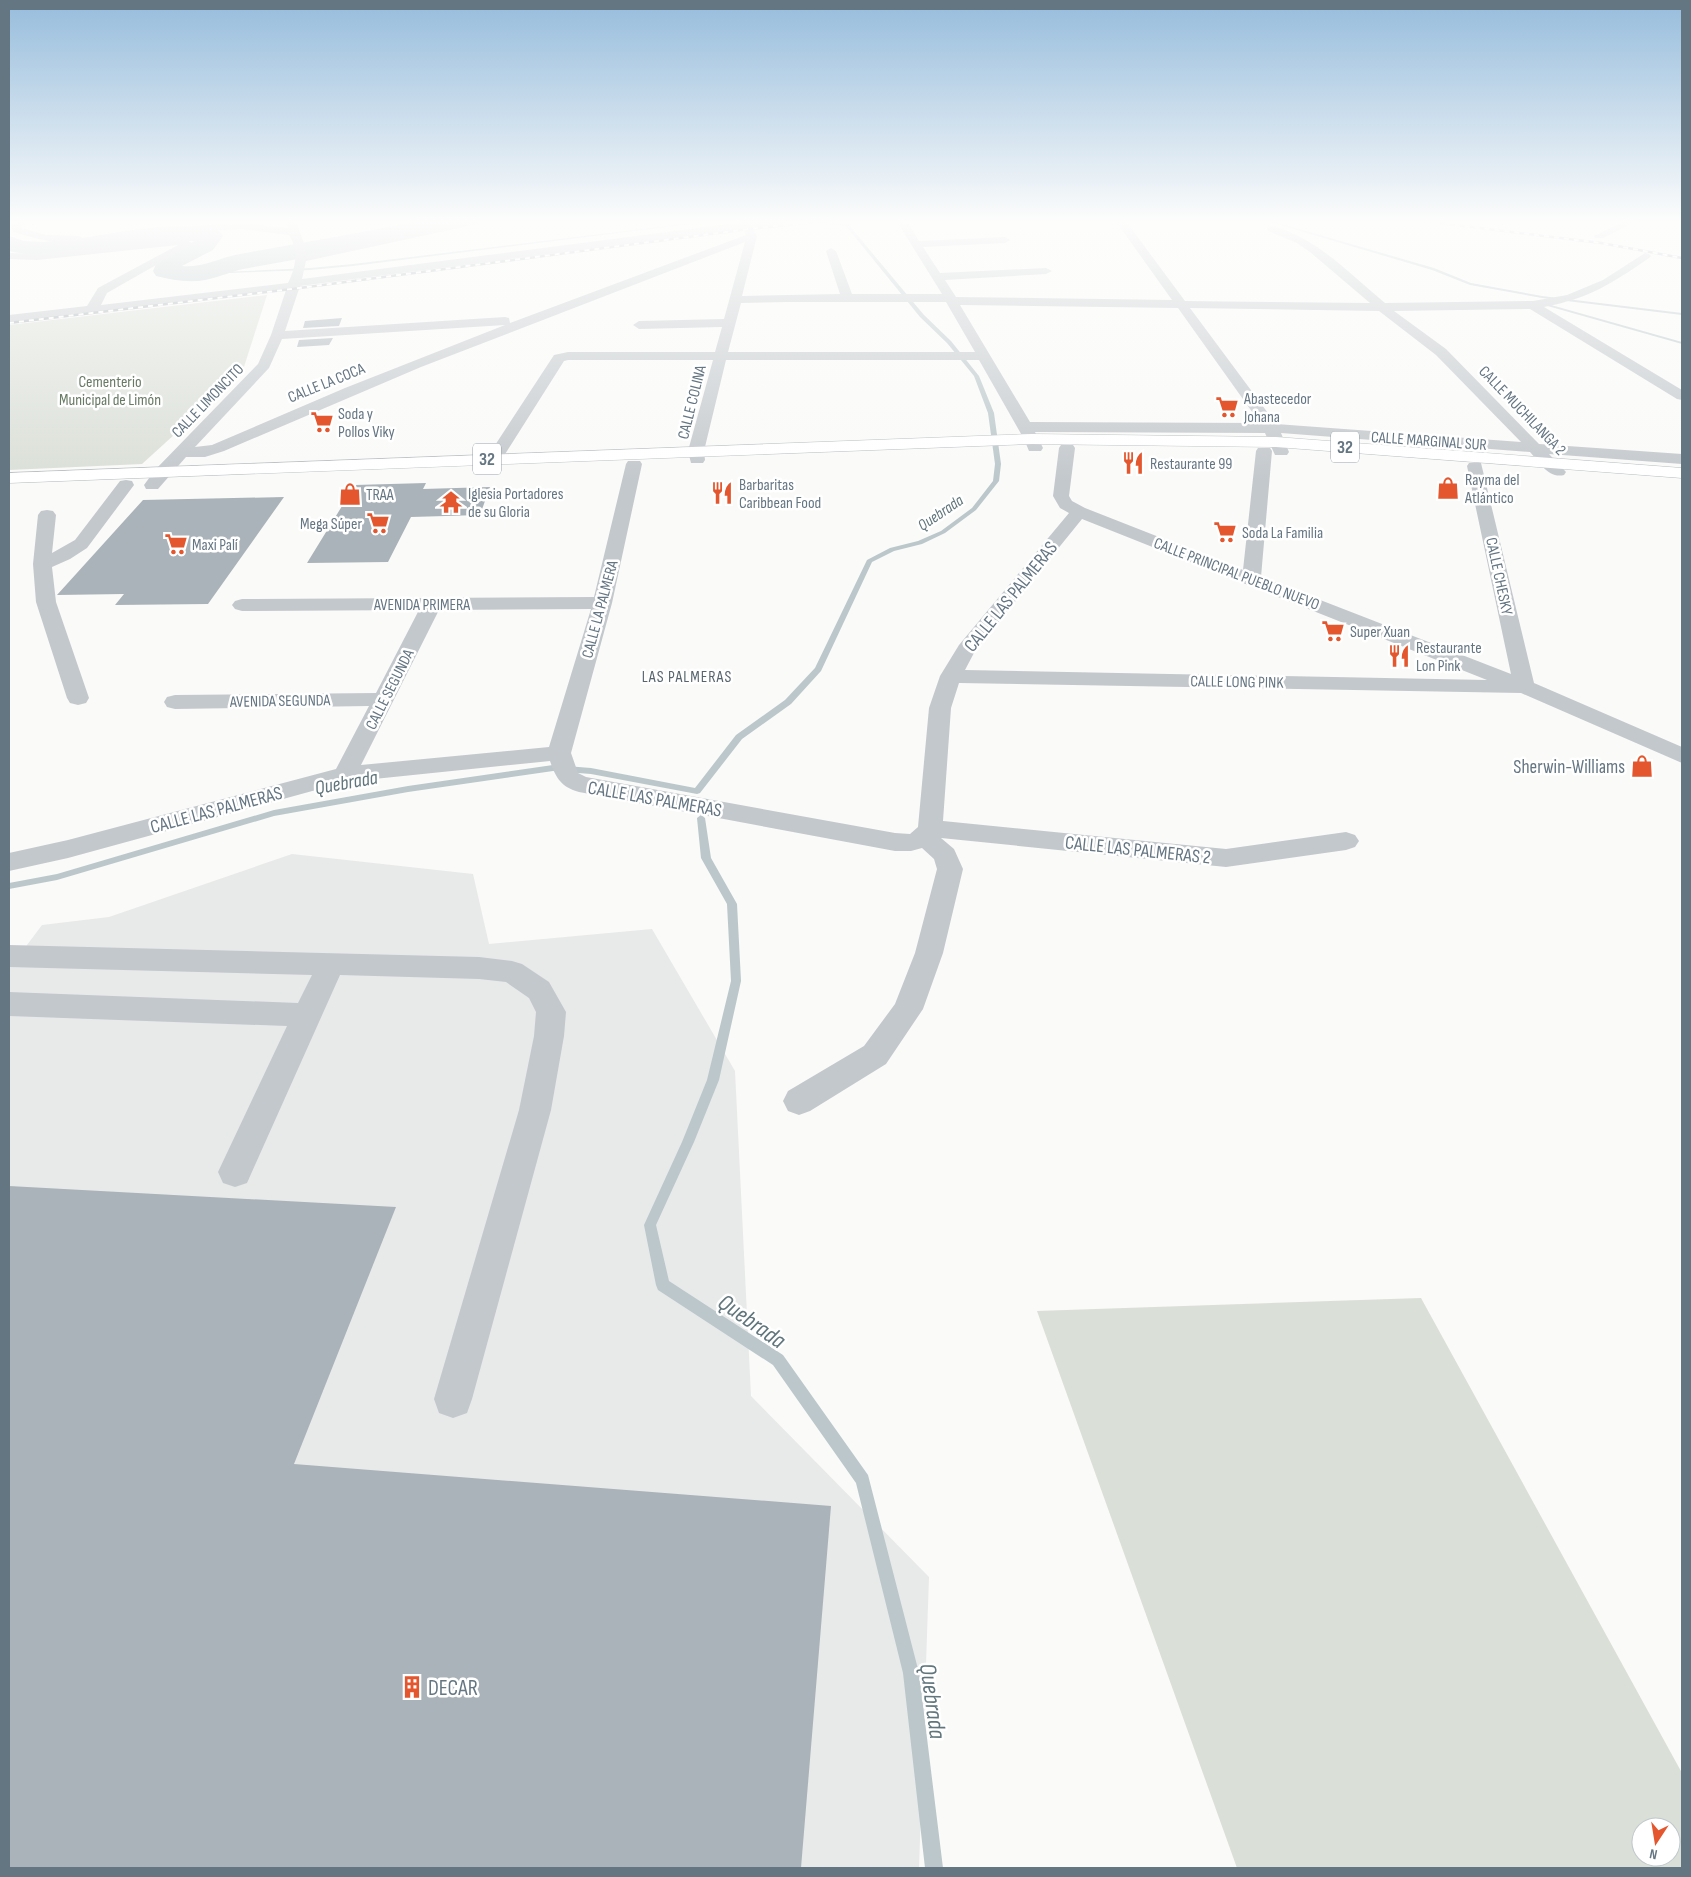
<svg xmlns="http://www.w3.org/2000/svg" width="1691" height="1877" viewBox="0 0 1691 1877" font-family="'Sofia Sans Condensed',sans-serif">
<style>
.built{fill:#e8e9e9}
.green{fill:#dadfd7;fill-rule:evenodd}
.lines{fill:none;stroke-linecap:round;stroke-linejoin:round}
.stream{fill:#bbc7cb;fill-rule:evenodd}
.river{fill:#bbc7cb;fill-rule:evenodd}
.building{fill:#aab3b9}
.highway-casing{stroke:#b4b9bd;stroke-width:1}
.minor{fill:#c3c8cc;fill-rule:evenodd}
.highway{fill:#fff;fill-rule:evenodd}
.rail-casing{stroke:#a2aab0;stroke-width:2.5}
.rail{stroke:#fff;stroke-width:2;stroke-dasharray:5;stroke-linecap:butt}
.labels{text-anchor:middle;stroke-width:5;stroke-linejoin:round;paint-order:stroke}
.far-park-label{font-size:16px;fill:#687a64;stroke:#fff}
.far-street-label{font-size:16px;fill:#657683;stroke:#fff}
.far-poi-label{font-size:16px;fill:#657683;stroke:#fff;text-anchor:start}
.far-water-label{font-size:16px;font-style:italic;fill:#60757c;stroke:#fff}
.far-neighbourhood-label{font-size:16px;letter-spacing:1px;fill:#57646e;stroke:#fff}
.shield{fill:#fff;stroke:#939fa8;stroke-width:1}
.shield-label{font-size:18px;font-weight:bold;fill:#657683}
.street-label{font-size:19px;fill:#657683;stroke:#fff}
.poi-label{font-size:19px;fill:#657683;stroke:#fff;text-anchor:end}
.water-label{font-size:20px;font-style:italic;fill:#60757c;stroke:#fff}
.near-poi-label{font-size:22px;fill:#657683;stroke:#fff;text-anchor:start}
.near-water-label{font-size:24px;font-style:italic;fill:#60757c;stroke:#fff}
</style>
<rect width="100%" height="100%" fill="#fafaf8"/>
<path class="built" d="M292,854l181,20 16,70 163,-15 83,142 16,325 178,181 -10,291h-910v-899l33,-44 67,-8z"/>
<g class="green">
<path d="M267,295l-25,78 -100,91 -133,6v-145z"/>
<path d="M1421,1298l261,475v95h-445l-200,-557zM1641,1827h30v30h-30z"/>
</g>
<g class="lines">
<g class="stream">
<path d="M715,220h8l-370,46 -43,4 -106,4 -2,-1 108,-5 43,-4z"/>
<path d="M807,220l41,4 76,91 27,26 28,35 15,37 7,51 -2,17 -23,29 -31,23 -23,11 -28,7 -22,11 -51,109 -30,33 -49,35 -42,54 -3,1 -106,-20 -38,-3 -145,21 -134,24 -217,64 -48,9v-6l48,-9 217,-64 134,-24 145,-21 38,3 104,20 41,-53 49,-35 30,-32 52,-108 23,-12 28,-7 23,-10 31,-23 21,-27 2,-17 -7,-51 -14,-37 -27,-33 -27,-26 -74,-91 -38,-4z"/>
<path d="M1263,220h5l166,48 37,15 71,13 140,17v2l-140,-17 -72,-13 -38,-15z"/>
<path d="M1537,301l145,41v2l-145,-41z"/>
<path d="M701,815l4,3 6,40 26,46 4,77 -22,99 -25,62 -38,83 13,56 114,74 85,120 51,198 24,195h-18l-22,-195 -47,-190 -83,-118 -115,-75 -2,-5 -12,-60 38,-83 25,-62 24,-99 -4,-77 -26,-46 -4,-40z"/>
</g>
<path class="river" d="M425,220h41l-3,5 -8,2c-69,14 -137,29 -206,41 -15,2 -29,9 -44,12 -16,3 -33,0 -49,-4l-3,-5 5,-12 37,-18c-60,-1 -129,24 -186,10v-15l15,5 17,1c58,-2 120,-25 178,-11l4,5 -10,14 -31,16c19,2 35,-7 53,-11 63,-12 126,-22 190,-35z"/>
</g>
<g class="building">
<path d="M342,318l-3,8 -36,2 2,-7z"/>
<path d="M333,338l-4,7 -32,2 2,-7z"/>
<path d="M426,483l-3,6 67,-2 -10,28 -69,2 -23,45 -81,1 48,-78z"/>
<path d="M284,497l-76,107 -93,1 9,-11 -67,1 86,-95z"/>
<path d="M9,1186l387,21 -102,257 537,42 -30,362h-792z"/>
</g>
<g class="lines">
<defs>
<path id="highway" d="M1032,434l244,3 406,31v10l-406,-31 -244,-3 -1023,39v-10z"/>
</defs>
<use href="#highway" class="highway-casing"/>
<g class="minor">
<path d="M18,220h11l-8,6 1,2 24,7 33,1 5,3c-12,11 -56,-3 -71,-7l-2,-7z"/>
<path d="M287,220h10c1,13 9,22 9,35l164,-35h17l-5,3 -176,38 -4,18 442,-57 51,-2 -5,3 -37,5 4,8 -15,60 98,-2 -14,-43 5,-3 5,3 16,43h90l-46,-74h10l13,21 86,-4 5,3 -5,3 -82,4 17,26 106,-5 6,3 -6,3 -101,6 11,17 216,3 -57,-80h10l60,81 185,2 -60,-51 -13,-9 -29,-12 -1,-2 1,-2 4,-1c44,11 79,49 113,77l148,-2 34,-6 36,-15 42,-27 4,1 2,2 -2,2c-38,26 -59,40 -105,49l138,83v10l-5,-1 -147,-90 -136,2 52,38 93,95 143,10v10l-133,-10 17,18 -2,3c-15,4 -25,-13 -34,-23l-249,-19 8,19 -2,3h-12l-10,-22 -230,-1 8,16 -2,3h-12l-5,-12 -45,-79h-253l-22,91 1,9 -2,3h-12l-3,-12 25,-91h-145l-4,1 -62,98 -4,13h-12l-2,-3 2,-10 68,-104 14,-3h147l7,-25 -83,2 -6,-4 6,-4 85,-2 21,-77 -324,125 -197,84 -19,6h-19l-28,32h-12l-2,-4 11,-15 103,-106 13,-29 15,-45 -277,33v-8l78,-9 11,-18 80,-43 -141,15 -28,-1v-6l28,1 132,-15h17l7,5 -86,49 -6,12 187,-22c8,-16 11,-33 1,-48l-47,-6 -80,5 -5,-3 5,-3 80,-5 46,5zM743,229l3,6 -236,88 -1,-5 -4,-1 -220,14 15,-45zM787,302h159l29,50h-247l13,-49zM960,305l218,3 82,115 -230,-1zM1190,308l189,3 57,44 85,87 -245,-18zM505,325l-160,63 -133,57 -17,2 74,-79 13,-29z"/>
<path d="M1627,220h12l-36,18h-8l-1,-2z"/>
<path d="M1067,443l6,2 2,3 -6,48 3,5 13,7 158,62 13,-119 2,-3h12l2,3 -11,126 250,97 -44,-208 2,-3h12l53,220 148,64v16l-161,-70 -562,-10 -8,25 -8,113 283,28 120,-17 9,3 4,6 -4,6 -9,3 -120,17 -285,-29 13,11 9,20 -20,84 -20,56 -37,55 -76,47 -11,4 -11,-4 -5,-10 5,-10 76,-45 31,-42 20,-51 22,-84 -3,-10 -12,-11 -11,3h-16l-316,-59c-18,-5 -23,-14 -29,-31l-205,21 -277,76 -59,13v-18l59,-13 268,-71 33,-63 -194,3 -8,-2 -3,-5 3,-5 8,-2 201,-2 43,-83 -177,1 -7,-2 -3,-4 3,-4 7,-2 352,-2 32,-133 2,-3h12l2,3 -30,139 -41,150 7,20 8,4 309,56 15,1 8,-7 11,-119 11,-32 19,-31 110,-132 -9,-5 -7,-12 6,-48 2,-3zM1082,519l405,161 -522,-10 10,-19zM591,609l-42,138 -188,18 78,-155z"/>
<path d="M126,480l6,1 2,4 -47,63 -17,11 -18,8 4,35 33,96 -3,5 -8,2 -8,-2 -3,-5 -31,-96 -3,-38 5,-49 3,-4 6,-1 6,1 3,4 -4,38 23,-13 45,-59z"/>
<path d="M9,945l470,12 33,4 10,3 27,18 17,30 -2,24 -13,74 -79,289 -5,14 -14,5 -14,-5 -5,-14 85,-289 15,-74 2,-24 -7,-14 -23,-16 -27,-3 -139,-4 -93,208 -12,4 -12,-4 -5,-11 69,-146 -278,-10v-24l289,11 14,-28 -303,-8z"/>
</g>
<use href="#highway" class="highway"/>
<defs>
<g id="rail">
<path d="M1415,220l186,23 81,15"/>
<path d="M9,323l283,-34 457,-60 87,-9"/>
</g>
</defs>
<use href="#rail" class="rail-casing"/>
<use href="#rail" class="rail"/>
</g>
<linearGradient id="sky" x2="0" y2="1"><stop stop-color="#96bcdc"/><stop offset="0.46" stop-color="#fdfdfc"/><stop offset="1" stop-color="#fdfdfc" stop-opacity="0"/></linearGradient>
<rect width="1691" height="482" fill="url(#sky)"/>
<defs>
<symbol id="supermarket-bare" viewBox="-9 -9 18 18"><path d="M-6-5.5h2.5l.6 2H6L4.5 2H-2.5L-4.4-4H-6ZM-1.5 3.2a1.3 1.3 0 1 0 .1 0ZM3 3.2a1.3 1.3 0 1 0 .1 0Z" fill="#e4572e" stroke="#fff" stroke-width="2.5" paint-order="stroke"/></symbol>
<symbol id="restaurant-bare" viewBox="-9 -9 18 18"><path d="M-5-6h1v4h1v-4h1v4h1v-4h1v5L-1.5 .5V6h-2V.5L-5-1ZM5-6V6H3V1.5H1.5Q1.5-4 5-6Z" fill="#e4572e" stroke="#fff" stroke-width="2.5" paint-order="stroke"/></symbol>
<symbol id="shop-bare" viewBox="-9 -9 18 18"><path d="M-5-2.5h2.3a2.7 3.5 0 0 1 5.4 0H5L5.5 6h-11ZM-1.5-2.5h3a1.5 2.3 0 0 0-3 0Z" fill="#e4572e" stroke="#fff" stroke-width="2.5" paint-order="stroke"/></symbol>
<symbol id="temple-bare" viewBox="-9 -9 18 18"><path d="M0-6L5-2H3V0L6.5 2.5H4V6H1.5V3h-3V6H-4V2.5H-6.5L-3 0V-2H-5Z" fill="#e4572e" stroke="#fff" stroke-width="2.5" paint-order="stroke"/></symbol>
<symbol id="building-bare" viewBox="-9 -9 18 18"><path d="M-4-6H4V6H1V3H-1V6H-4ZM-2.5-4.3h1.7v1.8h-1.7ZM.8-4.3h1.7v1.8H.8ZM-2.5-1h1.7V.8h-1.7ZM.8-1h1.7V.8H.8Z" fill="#e4572e" stroke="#fff" stroke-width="2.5" paint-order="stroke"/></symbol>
</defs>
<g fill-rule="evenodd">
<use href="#supermarket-bare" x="1211" y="391" width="32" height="32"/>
<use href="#supermarket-bare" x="306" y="406" width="32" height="32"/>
<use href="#restaurant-bare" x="1117" y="447" width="32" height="32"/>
<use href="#shop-bare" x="1432" y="472" width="32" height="32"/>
<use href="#restaurant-bare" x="706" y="477" width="32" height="32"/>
<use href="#shop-bare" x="334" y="478" width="32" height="32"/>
<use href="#temple-bare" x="435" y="486" width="32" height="32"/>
<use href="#supermarket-bare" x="362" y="507" width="32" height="32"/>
<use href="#supermarket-bare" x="1209" y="516" width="32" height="32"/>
<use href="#supermarket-bare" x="160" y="528" width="32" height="32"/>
<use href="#supermarket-bare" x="1317" y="615" width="32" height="32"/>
<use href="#restaurant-bare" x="1383" y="640" width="32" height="32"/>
<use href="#shop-bare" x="1626" y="750" width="32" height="32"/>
<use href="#building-bare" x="396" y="1671" width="32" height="32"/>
</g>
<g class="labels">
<g class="far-park-label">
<text x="110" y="387">Cementerio<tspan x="110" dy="18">Municipal de Limón</tspan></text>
</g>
<g class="far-street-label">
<text transform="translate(326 382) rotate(-22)" y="6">CALLE LA COCA</text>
<text transform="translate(207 400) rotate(-46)" y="6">CALLE LIMONCITO</text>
<text transform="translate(691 402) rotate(-76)" y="6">CALLE COLINA</text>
<text transform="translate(1523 410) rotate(46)" y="6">CALLE MUCHILANGA 2</text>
<text transform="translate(1429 440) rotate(4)" y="6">CALLE MARGINAL SUR</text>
<text transform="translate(1237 573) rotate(21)" y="6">CALLE PRINCIPAL PUEBLO NUEVO</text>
<text transform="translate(1500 576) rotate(78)" y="6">CALLE CHESKY</text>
<text x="422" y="610">AVENIDA PRIMERA</text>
<text transform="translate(599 609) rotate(-75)" y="6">CALLE LA PALMERA</text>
<text transform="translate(1237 681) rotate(1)" y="6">CALLE LONG PINK</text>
<text transform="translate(389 689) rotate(-63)" y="6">CALLE SEGUNDA</text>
<text transform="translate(280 700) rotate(-1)" y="6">AVENIDA SEGUNDA</text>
</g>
<g class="far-poi-label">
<text x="1244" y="404">Abastecedor<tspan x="1244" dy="18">Johana</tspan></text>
<text x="338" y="419">Soda y<tspan x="338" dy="18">Pollos Viky</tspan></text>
<text x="1150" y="469">Restaurante 99</text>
<text x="1465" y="485">Rayma del<tspan x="1465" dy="18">Atlántico</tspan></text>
<text x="739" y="490">Barbaritas<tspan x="739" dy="18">Caribbean Food</tspan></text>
<text x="468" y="499">Iglesia Portadores<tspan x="468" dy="18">de su Gloria</tspan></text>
<text x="366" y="500">TRAA</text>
<text x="362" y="529" text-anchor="end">Mega Súper</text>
<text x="1242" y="538">Soda La Familia</text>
<text x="192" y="550">Maxi Palí</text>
<text x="1350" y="637">Super Xuan</text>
<text x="1416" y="653">Restaurante<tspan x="1416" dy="18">Lon Pink</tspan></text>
</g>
<g class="far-water-label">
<text transform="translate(940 512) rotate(-34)" y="6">Quebrada</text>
</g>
<g class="far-neighbourhood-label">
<text x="687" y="682">LAS PALMERAS</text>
</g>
<g class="shield">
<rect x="1331" y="431.5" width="28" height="31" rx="4"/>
<rect x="473" y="443.5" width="28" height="31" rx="4"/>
</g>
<g class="shield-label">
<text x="1345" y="453">32</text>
<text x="487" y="465">32</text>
</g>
<g class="street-label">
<text transform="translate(1010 596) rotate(-51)" y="7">CALLE LAS PALMERAS</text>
<text transform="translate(655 798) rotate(10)" y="7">CALLE LAS PALMERAS</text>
<text transform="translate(216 809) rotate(-15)" y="7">CALLE LAS PALMERAS</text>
<text transform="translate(1138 849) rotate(6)" y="7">CALLE LAS PALMERAS 2</text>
</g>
<g class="poi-label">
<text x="1625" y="773">Sherwin-Williams</text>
</g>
<g class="water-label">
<text transform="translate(346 782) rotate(-10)" y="7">Quebrada</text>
</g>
<g class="near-poi-label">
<text x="428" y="1695">DECAR</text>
</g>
<g class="near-water-label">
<text transform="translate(752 1321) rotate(35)" y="8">Quebrada</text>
<text transform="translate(933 1701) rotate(82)" y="8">Quebrada</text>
</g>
</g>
<rect width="1691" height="1877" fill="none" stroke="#657683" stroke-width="20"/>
<g transform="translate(1656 1842) rotate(192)"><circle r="24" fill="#ffffff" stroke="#c1c8cd"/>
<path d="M0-4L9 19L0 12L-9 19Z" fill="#e4572e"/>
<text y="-8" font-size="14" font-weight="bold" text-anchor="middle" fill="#657683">N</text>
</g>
</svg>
